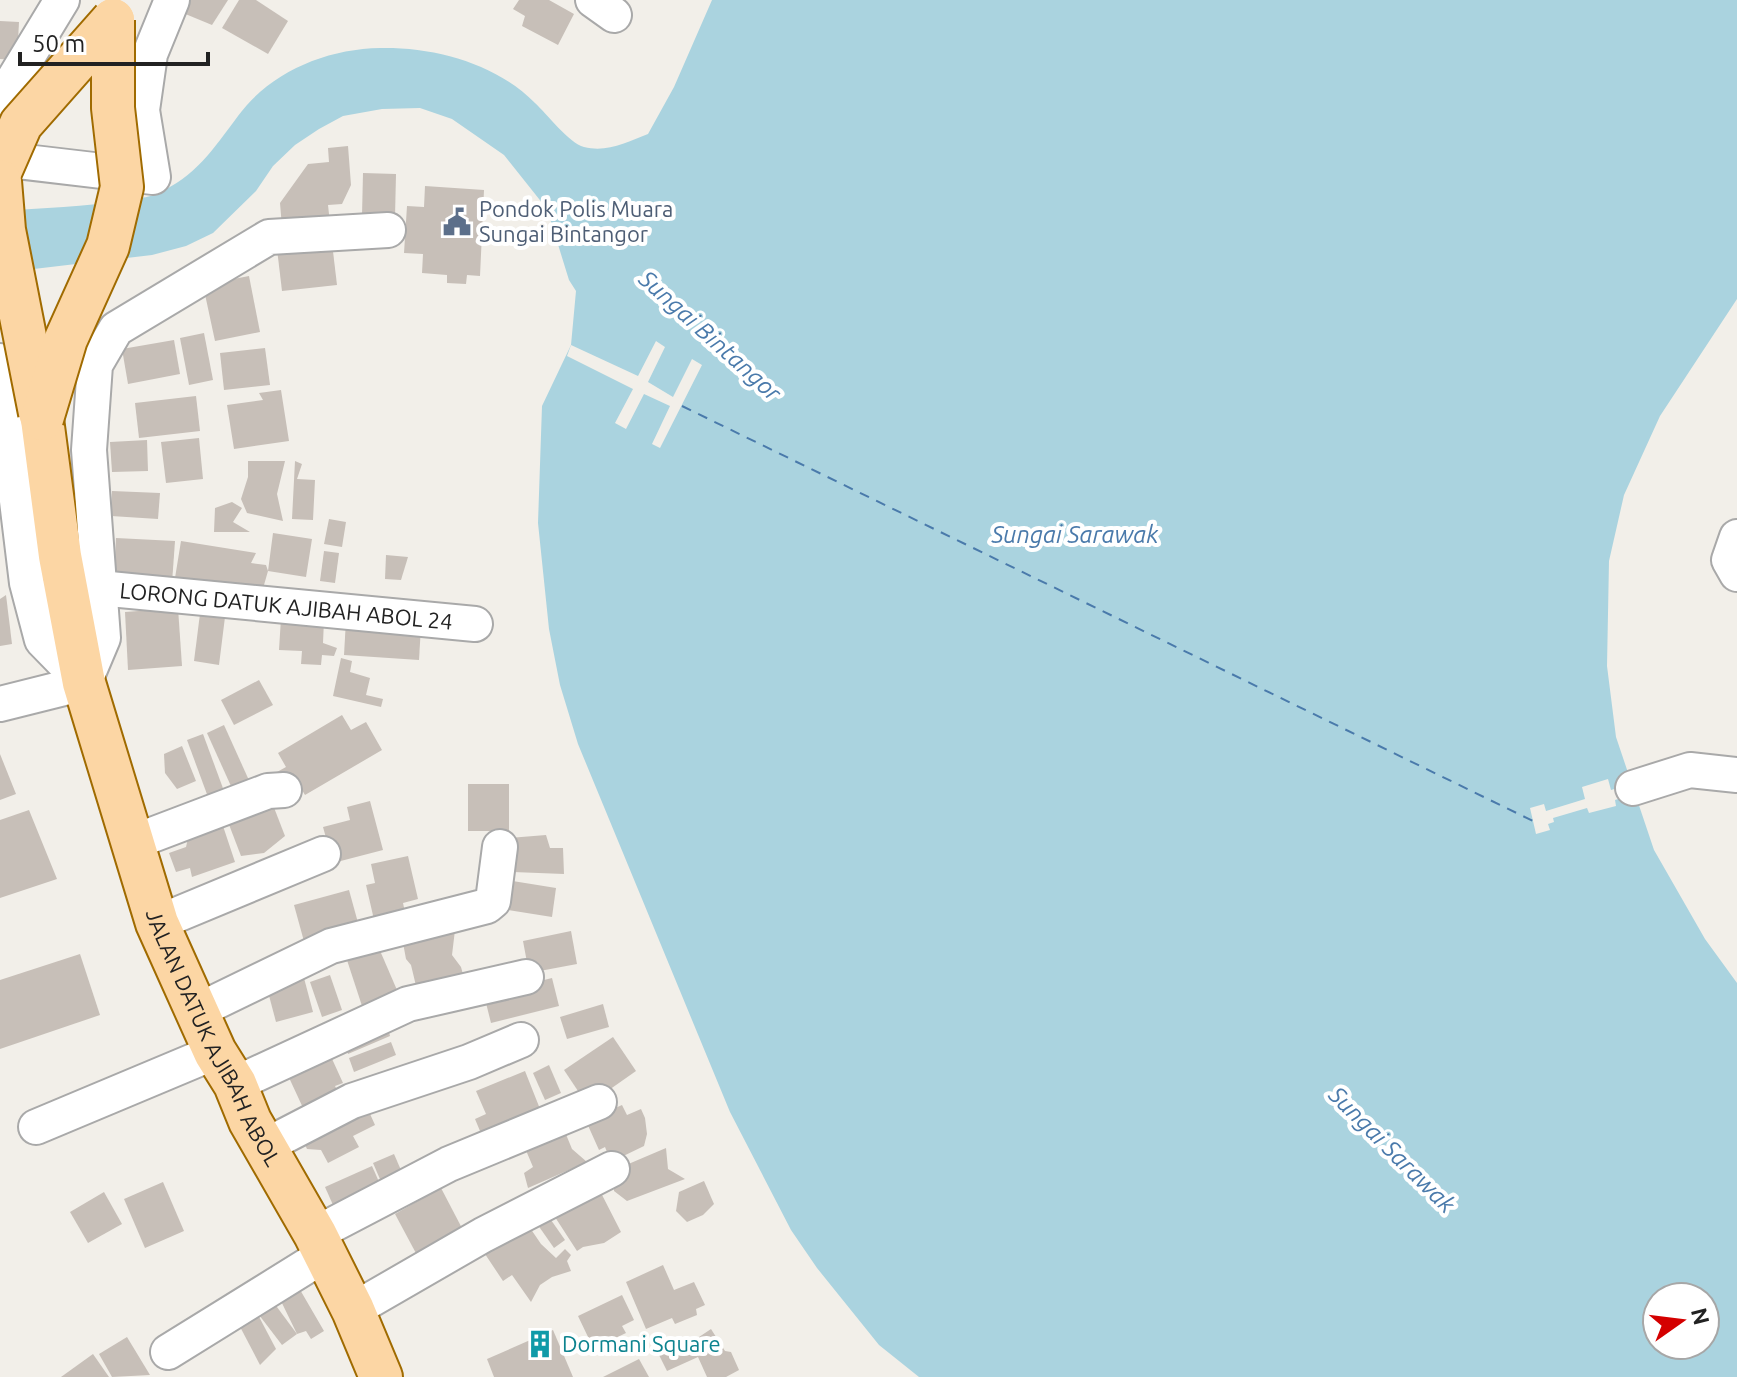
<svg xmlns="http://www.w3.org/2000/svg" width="1737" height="1377" viewBox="0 0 1737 1377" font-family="Ubuntu,sans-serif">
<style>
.water{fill:#aad3df;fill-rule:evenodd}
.pier{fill:#f2efe9}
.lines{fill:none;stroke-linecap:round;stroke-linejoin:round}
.ferry{stroke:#4a7aab;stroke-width:2;stroke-dasharray:10 8;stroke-linecap:butt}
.building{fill:#c7bfb8}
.minor-casing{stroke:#a9a9a9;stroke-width:38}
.major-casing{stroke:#a06b00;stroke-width:46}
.minor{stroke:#fff;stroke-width:34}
.major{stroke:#fcd6a4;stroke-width:42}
.major-bridge-casing{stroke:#a06b00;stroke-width:46;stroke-linecap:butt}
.major-bridge{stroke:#fcd6a4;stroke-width:42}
.labels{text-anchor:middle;stroke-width:8;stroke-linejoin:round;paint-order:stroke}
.service-label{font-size:22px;fill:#4e5e75;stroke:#fff;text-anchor:start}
.street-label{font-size:22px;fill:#222;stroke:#fff}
.culture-label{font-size:22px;fill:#0d838f;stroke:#fff;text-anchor:start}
.water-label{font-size:24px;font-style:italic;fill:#4a7aab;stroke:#fff}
</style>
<rect width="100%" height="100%" fill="#f2efe9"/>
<path class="water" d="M712,0h1025v299l-77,117 -36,79 -15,66 -2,105 9,71 38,113 51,89 32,44v394h-818l-40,-32 -62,-77 -26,-38 -61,-118 -152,-368 -18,-59 -11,-56 -11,-106 4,-117 29,-61 5,-54 -7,-11 -22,-71 -43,-54 -52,-36 -32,-11 -38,1 -39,7 -24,13 -24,16 -22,21 -17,25 -43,42 -27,13 -34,9 -152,18v-62c42,-3 85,-4 127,-11 9,-2 21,-2 29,-6 40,-17 57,-45 82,-78 32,-44 88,-67 142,-68 55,-1 115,15 155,55 12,11 34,40 49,44 23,6 43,-5 64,-13l26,-47zM1657,1297h48v48h-48z"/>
<g class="pier">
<path d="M656,341l9,6 -17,35 25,15 19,-38 10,6 -42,83 -8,-4 18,-38 -26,-12 -18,35 -11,-6 18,-34 -66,-33 4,-11 67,31z"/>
<path d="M1608,779l3,11 20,-6 3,10 -19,6 1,6 -27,7 -2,-5 -34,10 1,4 -6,2 2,6 -14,4 -6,-26 14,-4 2,7 39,-12 -3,-12z"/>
</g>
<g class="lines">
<path class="ferry" d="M682,406l851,415"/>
</g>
<g class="building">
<path d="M185,0h43l-16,25 -29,-12z"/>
<path d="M239,0h17l32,21 -20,33 -46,-26z"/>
<path d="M519,0h30l25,14 -16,31 -36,-19 3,-10 -12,-7z"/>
<path d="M0,21l19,1 -2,38 -17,-1z"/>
<path d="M348,146l3,39 -9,19 -14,1 2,18 -48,4 -2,-24 28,-39 21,-2 -1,-14z"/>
<path d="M363,173l33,1 -1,43 -33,-1z"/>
<path d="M425,186l59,4 -4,86 -13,-1 -1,9 -19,-1v-8l-25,-2 1,-19 -19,-1 3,-47 17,1z"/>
<path d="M332,243l5,42 -55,6 -5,-42z"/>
<path d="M249,276l11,56 -45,9 -12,-56z"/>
<path d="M204,333l9,47 -24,5 -9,-47z"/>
<path d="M174,340l6,34 -52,10 -6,-35z"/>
<path d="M265,348l5,37 -46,5 -4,-37z"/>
<path d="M281,390l8,51 -55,8 -7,-44 36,-5 -4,-7z"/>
<path d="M196,396l4,35 -61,7 -4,-35z"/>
<path d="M199,438l4,41 -37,4 -5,-41z"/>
<path d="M147,440l1,31 -36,1 -2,-30z"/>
<path d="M248,461h37l-8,33 6,27 -36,-8 -6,-14 7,-22z"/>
<path d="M295,461l7,3 -5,15 18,1 -2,40 -21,-1z"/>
<path d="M112,491l48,2 -2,26 -47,-3z"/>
<path d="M232,502l10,6 -9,14 17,10h-36l1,-24z"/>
<path d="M329,519l17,3 -4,25 -18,-3z"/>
<path d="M273,533l39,6 -6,38 -38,-6 -6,21 -87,-14 6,-37 75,12 -5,10 15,2 2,6z"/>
<path d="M116,538l59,3 -3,42 -58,-3z"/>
<path d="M324,551l15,2 -4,30 -15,-2z"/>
<path d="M386,555l22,2 -7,23 -16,-1z"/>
<path d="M6,595l6,49 -12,2v-47z"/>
<path d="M201,606l25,3 -7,56 -25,-4z"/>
<path d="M178,608l4,58 -54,4 -3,-58z"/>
<path d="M281,618l43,2 -1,23 14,5 -3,8 -12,-1 -1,10 -20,-1 1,-13 -23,-1z"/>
<path d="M346,620l75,6 -2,34 -75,-5z"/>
<path d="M341,658l11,3 -2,11 20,6 -4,17 17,4 -2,8 -48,-11z"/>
<path d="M259,680l14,25 -39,20 -13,-25z"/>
<path d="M342,715l9,15 15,-8 16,28 -77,45 -6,-10 -17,-4 -5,-9 9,-5 -8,-14z"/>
<path d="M224,725l28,62 -17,8 -28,-62z"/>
<path d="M203,734l21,57 -16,6 -21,-57z"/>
<path d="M182,746l14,35 -19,8 -12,-16 -1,-19z"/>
<path d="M0,754l16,40 -16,6z"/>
<path d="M468,784h41v54l-11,-7h-30z"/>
<path d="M370,801l13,49 -50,13 -10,-36 27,-7 -3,-13z"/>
<path d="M273,805l12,31 -21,17 -23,3 -13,-34z"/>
<path d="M29,810l28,69 -57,19v-78z"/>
<path d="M222,823l13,39 -43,15 -2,-9 -14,4 -7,-19 17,-6 3,-13z"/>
<path d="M546,835l4,13h13l1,26 -51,-2 -4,-34z"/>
<path d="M408,856l10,43 -15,4 3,14 -31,7 -9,-39 9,-2 -4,-19z"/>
<path d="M506,880l50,8 -4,29 -50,-8z"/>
<path d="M349,890l11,40 -55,15 -11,-40z"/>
<path d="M455,930l-3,25 9,12 3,11 -47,12 -6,-25 -5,-6 -5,-27z"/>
<path d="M571,931l6,33 -48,9 -6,-32z"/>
<path d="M378,946l22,51 -37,12 -18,-55z"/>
<path d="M80,954l20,61 -100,34v-69z"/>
<path d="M330,975l12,35 -20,7 -12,-35z"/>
<path d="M304,978l9,34 -37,10 -9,-34z"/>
<path d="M552,978l7,28 -68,17 -7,-28z"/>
<path d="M603,1004l6,23 -42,12 -7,-22z"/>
<path d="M386,1020l4,16 -42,18 -5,-18z"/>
<path d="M613,1037l23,34 -37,26 -15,3 -20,-30z"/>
<path d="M391,1042l5,13 -42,17 -5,-14z"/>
<path d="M328,1050l15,33 -8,3 4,8 -35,16 -19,-41z"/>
<path d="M549,1065l12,28 -16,7 -12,-27z"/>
<path d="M525,1071l19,48 -59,24 -10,-24 11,-5 -10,-23z"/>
<path d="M366,1105l9,20 -22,11 6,11 -31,16 -7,-13 -14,-1 -6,-13z"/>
<path d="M622,1105l5,10 14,-6 4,9 2,16 -3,12 -33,16 -6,-15 -6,3 -13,-29z"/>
<path d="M565,1132l7,17 15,13 -59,26 -4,-15 9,-6 -8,-19z"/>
<path d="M666,1148l2,21 17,10 -58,22 -13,-10v-15l5,-8z"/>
<path d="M394,1154l13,30 -21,9 -13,-30z"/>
<path d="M372,1166l12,27 -47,21 -12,-27z"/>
<path d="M704,1181l10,23 -11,11 -16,7 -11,-11 3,-19z"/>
<path d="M163,1182l21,49 -39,17 -21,-49z"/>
<path d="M441,1188l23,44 -46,25 -23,-43z"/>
<path d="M600,1191l21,41 -17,11 -21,4 -6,4 -22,-34z"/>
<path d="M104,1192l18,32 -34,19 -18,-31z"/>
<path d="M544,1210l21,30 -11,8 -21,-30z"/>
<path d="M526,1222l15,22 15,14 9,-9 6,6 -4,6 4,10 -19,6 -12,8 -9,17 -19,-27 -9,6 -20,-30z"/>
<path d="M663,1265l11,25 20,-8 11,23 -9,4 1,6 -22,9 -3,-6 -26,11 -20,-47z"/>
<path d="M299,1288l25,43 -13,8 -5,-8 -9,3 -17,-35z"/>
<path d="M622,1295l12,25 -12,6 4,7 -21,10 -8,-7 -8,3 -11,-23z"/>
<path d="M271,1299l26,35 -15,11 -26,-34z"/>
<path d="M256,1311l20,38 -16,16 -23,-44z"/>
<path d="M711,1329l14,22 6,1 8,18 -13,7h-19l-9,-20 -31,14 -9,-18 29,-13 6,1z"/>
<path d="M553,1330l20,47h-79l-7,-18z"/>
<path d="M127,1337l23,38 -38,2 -13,-23z"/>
<path d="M93,1354l16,23h-48z"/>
<path d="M639,1359l10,18h-46z"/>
</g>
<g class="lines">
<defs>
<g id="minor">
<path d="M593,0l21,15"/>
<path d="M0,102l62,-102"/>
<path d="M0,159l153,18 -11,-67 8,-56 22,-54"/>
<path d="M0,361l27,222 15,57 42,43"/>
<path d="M1737,537l-8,23 8,14"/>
<path id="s1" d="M99,588l376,36"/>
<path d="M84,683l19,-45 -14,-188 6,-85 21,-36 153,-92 119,-7"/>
<path d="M0,704l84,-21"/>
<path d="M1633,788l57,-18 47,5"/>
<path d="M131,843l137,-52 16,-1"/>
<path d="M157,923l166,-69"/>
<path d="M197,1011l134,-65 156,-40 6,-5 7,-54"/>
<path d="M235,1084l173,-80 118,-27"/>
<path d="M36,1127l179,-75"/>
<path d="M265,1146l87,-45 117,-39 52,-22"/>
<path d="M315,1234l134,-70 150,-62"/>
<path d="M353,1310l130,-75 129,-66"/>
<path d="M168,1352l158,-98"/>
</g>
<g id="major">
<path id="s2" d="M42,419l18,137 24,127 73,240 58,129 20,32 15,37 65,113 38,76 28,67"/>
</g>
</defs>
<use href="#minor" class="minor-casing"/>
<use href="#major" class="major-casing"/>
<use href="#minor" class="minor"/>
<use href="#major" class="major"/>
<defs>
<g id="major-bridge">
<path d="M0,172l21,-48 92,-104"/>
<path d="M0,181l4,49 36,183"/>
<path d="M42,419l24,-80 42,-93 14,-59 -9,-79v-88"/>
</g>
</defs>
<use href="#major-bridge" class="major-bridge-casing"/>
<use href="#major-bridge" class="major-bridge"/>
</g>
<defs>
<symbol id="civic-bare" viewBox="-9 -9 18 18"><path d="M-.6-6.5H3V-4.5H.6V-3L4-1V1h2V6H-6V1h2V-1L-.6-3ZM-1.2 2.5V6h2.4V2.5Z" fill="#5c6f8a" stroke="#fff" stroke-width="2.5" paint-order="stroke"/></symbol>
<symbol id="building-bare" viewBox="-9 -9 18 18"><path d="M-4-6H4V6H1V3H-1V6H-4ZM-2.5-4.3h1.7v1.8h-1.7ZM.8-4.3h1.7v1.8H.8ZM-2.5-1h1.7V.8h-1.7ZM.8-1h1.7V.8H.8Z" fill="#0f9aa8" stroke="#fff" stroke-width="2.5" paint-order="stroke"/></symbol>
</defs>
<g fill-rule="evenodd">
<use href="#civic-bare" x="437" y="202" width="40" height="40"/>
<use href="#building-bare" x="520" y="1324" width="40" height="40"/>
</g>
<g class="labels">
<g class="service-label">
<text x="479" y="217">Pondok Polis Muara<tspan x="479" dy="25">Sungai Bintangor</tspan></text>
</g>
<g class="street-label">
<text dy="8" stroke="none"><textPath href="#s1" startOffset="188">LORONG DATUK AJIBAH ABOL 24</textPath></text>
<text dy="8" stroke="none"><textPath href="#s2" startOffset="646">JALAN DATUK AJIBAH ABOL</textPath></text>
</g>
<g class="culture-label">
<text x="562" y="1352">Dormani Square</text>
</g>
<g class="water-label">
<text transform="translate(710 336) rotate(42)" y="8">Sungai Bintangor</text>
<text x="1075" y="543">Sungai Sarawak</text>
<text transform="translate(1392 1150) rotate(45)" y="8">Sungai Sarawak</text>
</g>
</g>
<g transform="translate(1681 1321) rotate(76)"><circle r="38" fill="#ffffff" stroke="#a7a7a7" stroke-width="2"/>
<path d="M0-6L14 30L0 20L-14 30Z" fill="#d40000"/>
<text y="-12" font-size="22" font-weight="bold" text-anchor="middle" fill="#222222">N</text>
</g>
<path d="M20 52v12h188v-12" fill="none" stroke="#222222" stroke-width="4"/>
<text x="32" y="52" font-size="24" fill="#222222" stroke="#ffffff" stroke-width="6" paint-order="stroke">50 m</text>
</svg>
